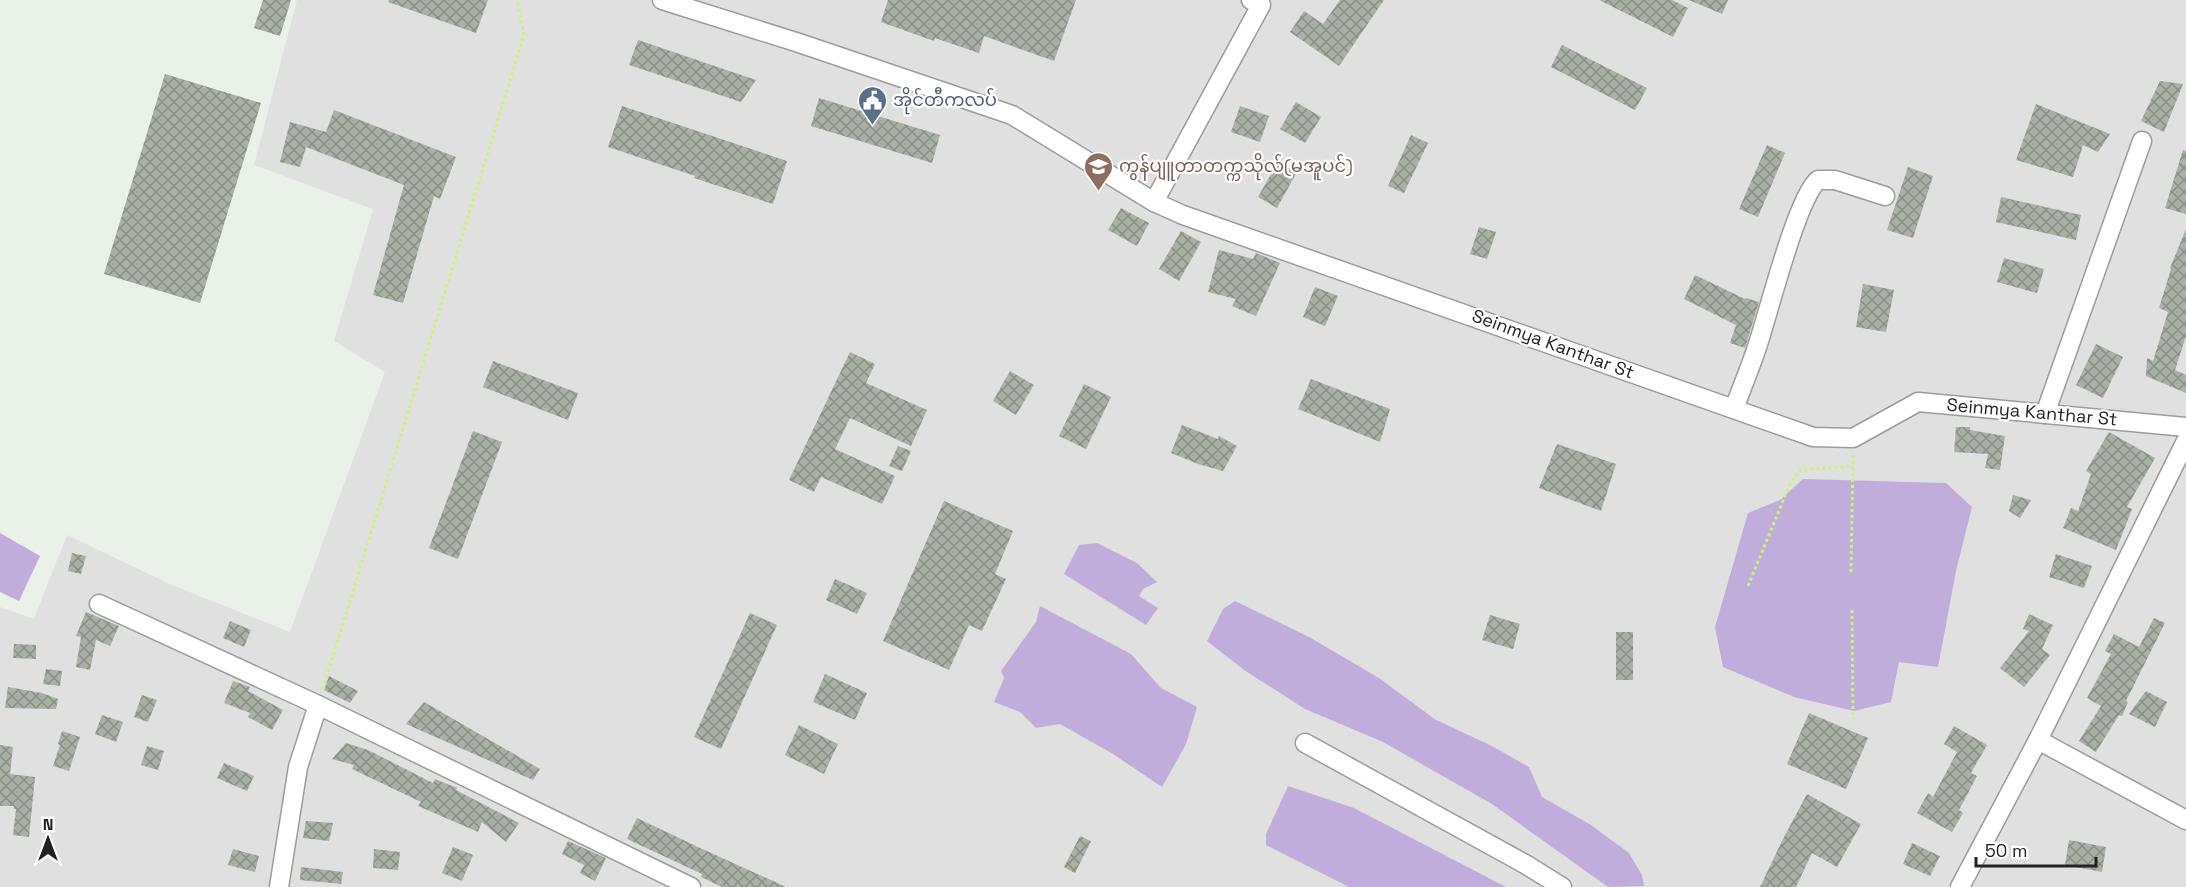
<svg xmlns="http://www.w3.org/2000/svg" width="2186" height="887" viewBox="0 0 2186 887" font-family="'Space Grotesk','Noto Sans Myanmar',sans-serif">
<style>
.residential{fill:#dfe0df}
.water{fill:#c1addc}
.building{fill:url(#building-cross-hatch)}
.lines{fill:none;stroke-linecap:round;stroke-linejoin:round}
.minor-casing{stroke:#9c9c9c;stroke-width:21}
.path{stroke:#ccf279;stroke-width:3;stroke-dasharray:3 3;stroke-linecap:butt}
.minor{stroke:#fff;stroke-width:18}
.labels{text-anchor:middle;stroke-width:4.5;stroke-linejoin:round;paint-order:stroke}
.service-label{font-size:18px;fill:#4e5e75;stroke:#fff;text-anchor:start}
.education-label{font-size:18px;fill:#785e54;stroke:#fff;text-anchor:start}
.street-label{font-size:18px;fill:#222;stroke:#fff}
</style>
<defs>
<pattern id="building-cross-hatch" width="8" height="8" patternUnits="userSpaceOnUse" patternTransform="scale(1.5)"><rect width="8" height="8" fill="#a9b0a5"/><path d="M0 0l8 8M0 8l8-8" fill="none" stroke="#898f86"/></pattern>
</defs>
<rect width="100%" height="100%" fill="#eaf1e9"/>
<path class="residential" d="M297,0h1889v887h-2186v-280l34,12 33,-84 105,50 118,47 95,-260 -51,-31 39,-132 -119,-44z"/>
<g class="water">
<path d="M1803,479l143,4 26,24 -16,64 -18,96 -39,-5 -8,40 -37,9 -60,-14 -71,-30 -8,-40 33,-114 32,-13z"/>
<path d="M0,533l40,23 -21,45 -19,-9z"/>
<path d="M1097,543l40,20 20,19 -14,7 -4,7 19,12 -12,17 -82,-51 15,-29z"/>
<path d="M1235,601l74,36 70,41 57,42 54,25 39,22 13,30 49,28 38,28 13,22 2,11 -36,1 -116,-83 -109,-62 -78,-33 -61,-39 -37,-29 16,-32z"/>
<path d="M1040,606l91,48 30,34 36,19 -11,37 -24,43 -49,-33 -53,-30 -24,4 -16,-16 -26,-10 10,-24 -3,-7 35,-49z"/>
<path d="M1288,786l66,22 152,79h-157l-83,-42v-11z"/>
</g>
<g class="building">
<path d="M263,0h28l-11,36 -26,-8z"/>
<path d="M389,0h99l-12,33 -88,-31z"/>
<path d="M888,0h188l-22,61 -70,-25 -5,17 -44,-15 -1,3 -53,-19z"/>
<path d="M1340,0h44l-45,66 -49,-34 14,-21 19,13z"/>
<path d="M1599,0h73l16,8 -15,29z"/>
<path d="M1689,0h39l-6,14z"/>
<path d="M638,40l118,40 -15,22 -112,-37z"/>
<path d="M1562,45l85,43 -12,22 -84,-43z"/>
<path d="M165,74l96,29 -61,200 -96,-29z"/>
<path d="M2160,81l23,3 -19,48 -23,-11z"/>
<path d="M819,98l121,37 -8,28 -121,-37z"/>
<path d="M1296,102l25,15 -16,26 -25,-14z"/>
<path d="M2036,104l74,30 -12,18 -15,-7 -10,32 -57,-17z"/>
<path d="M622,106l165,55 -14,43 -79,-26 1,-2 -87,-29z"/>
<path d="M1240,106l29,10 -9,26 -29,-10z"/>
<path d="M334,110l122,47 -16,42 -6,-3 -31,107 -30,-8 31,-110 -98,-38 -6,20 -20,-5 10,-40 36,10z"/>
<path d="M1411,135l17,8 -24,50 -16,-7z"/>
<path d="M1767,145l18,8 -27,64 -19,-8z"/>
<path d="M2183,150l3,1v63l-21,-6z"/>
<path d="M1278,162l19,10 -20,36 -19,-11z"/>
<path d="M1908,167l25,9 -20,62 -26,-8z"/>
<path d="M2001,197l80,18 -5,25 -80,-18z"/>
<path d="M1121,208l28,15 -12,23 -29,-16z"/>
<path d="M1479,227l17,5 -9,27 -17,-5z"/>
<path d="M2186,229v107l-11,34 11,5v18l-40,-17 1,-18 6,3 15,-49 -9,-4 12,-39 -1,-1z"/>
<path d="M1181,231l20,11 -22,39 -20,-12z"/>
<path d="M1219,250l34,9 3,-6 24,10 -24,53 -24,-10 4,-7 -28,-7z"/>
<path d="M2004,258l40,11 -7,24 -40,-11z"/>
<path d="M1695,275l50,24 1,-1 13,4 -14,46 -15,-5 6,-18 -52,-26z"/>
<path d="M1863,284l31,6 -8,42 -30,-5z"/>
<path d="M1315,287l23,9 -13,30 -22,-9z"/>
<path d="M2096,344l27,13 -20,41 -27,-13z"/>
<path d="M850,352l25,12 -9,19 61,27 -16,36 -61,-28 -15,31 60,27 -13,28 -61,-27 -7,15 -25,-12z"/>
<path d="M493,361l85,32 -10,27 -85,-33z"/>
<path d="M1010,371l24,14 -18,30 -23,-14z"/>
<path d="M1311,379l79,30 -10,33 -82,-33z"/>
<path d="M1084,384l27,13 -25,52 -27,-13z"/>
<path d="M1182,425l36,14 1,-3 18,10 -14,25 -25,-7 -27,-11z"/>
<path d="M1956,427h14v3l35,6 -5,34 -15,-2 3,-14 -34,-2z"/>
<path d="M473,431l29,11 -44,117 -29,-11z"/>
<path d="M2109,432l46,26 -28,49 5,2 -16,41 -53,-22 8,-20 7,3 13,-37 -5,-3z"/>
<path d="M1557,444l59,20 -15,47 -62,-23z"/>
<path d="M898,446l13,5 -9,20 -13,-5z"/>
<path d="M2013,495l18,5 -11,18 -11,-7z"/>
<path d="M944,501l69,30 -18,43 11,5 -24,52 -13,-6 -20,45 -66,-29z"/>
<path d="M72,553l14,3 -5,18 -13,-3z"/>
<path d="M2056,554l36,12 -8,22 -35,-11z"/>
<path d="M835,579l32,14 -10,21 -31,-14z"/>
<path d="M86,612l33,14 -9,20 -14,-6 -6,30 -14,-3 5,-30 -5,-1z"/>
<path d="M750,613l27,12 -56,124 -27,-12z"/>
<path d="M2029,614l24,11 -11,24 8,6 -26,32 -24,-19 29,-37 -6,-2z"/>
<path d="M1490,615l30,9 -7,25 -31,-9z"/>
<path d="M2154,618l11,5 -39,78 2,1 -6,14 -3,-1 -23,37 -17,-11 22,-35 -14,-8 24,-44 -6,-3 9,-17 25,13z"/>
<path d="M230,621l21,9 -7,17 -21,-9z"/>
<rect x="1616" y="632" width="17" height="48"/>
<path d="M14,644l22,1v14l-23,-1z"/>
<path d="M46,669l16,2 -2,15 -17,-2z"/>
<path d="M825,674l42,19 -12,27 -42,-18z"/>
<path d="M329,676l29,15 -8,12 -26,-13z"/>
<path d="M233,681l17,6 -2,4 35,19 -11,20 -24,-13 2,-4 -26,-10z"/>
<path d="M8,687l34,6 16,6 -2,10 -51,-1z"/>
<path d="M2146,691l21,11 -12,25 -26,-13z"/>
<path d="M142,695l15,5 -9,22 -14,-5z"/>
<path d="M424,702l116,67 -7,11 -127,-56z"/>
<path d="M1809,713l59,25 -22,51 -59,-25z"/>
<path d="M102,715l21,7 -7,20 -21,-8z"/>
<path d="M799,725l39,19 -14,30 -39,-19z"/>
<path d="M1954,726l33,19 -16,28 6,3 -18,34 4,3 -11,19 -35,-19 11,-20 5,4 24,-45 -13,-8z"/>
<path d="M62,731l18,6 -11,34 -16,-5 7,-21 -2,-1z"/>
<path d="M346,743l22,7 65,33 2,-4 22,9 -1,2 63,33 -13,19 -24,-20 -4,10 -60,-26 3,-4 -69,-33 2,-4 -22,-6z"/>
<path d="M0,745l13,2 -3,27 25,3 -6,60 -16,-2 3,-26h-2v-3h-14z"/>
<path d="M147,746l17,5 -6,19 -17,-5z"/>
<path d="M224,763l30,13 -7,15 -30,-13z"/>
<path d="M1807,794l54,30 -24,43 -25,-14 -16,34h-36l24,-50z"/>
<path d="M637,818l61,29 88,40h-64l-21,-10 1,-3 -75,-35z"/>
<path d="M306,821l27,2 -4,18 -26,-3z"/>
<path d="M1080,836l11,5 -16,32 -11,-6z"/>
<path d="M2069,840l37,7 -4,25 -37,-7z"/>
<path d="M568,841l38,17 -11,23 -15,-8 4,-8 -22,-11z"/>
<path d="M1912,843l28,13 -10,20 -27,-12z"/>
<path d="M453,847l20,8 -11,26 -20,-8z"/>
<path d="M233,849l26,7 -4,16 -27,-7z"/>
<path d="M374,849l26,3 -2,18 -25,-2z"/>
<path d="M301,867l42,5 -2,12 -41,-4z"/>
</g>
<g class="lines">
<defs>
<g id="minor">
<path d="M662,0l134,42 216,73 142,87"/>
<path d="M1251,0l10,5 -107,197 29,13 630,222 40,1 65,-36 268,25"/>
<path d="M1734,409c8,-22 17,-43 24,-65 11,-33 39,-146 60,-164h17l50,16"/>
<path d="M2045,414l97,-273"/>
<path d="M99,604l219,101 373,182"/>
<path d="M2038,740l148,80"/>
<path d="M1305,743l220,121 37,23"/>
<path d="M279,887l19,-120 20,-62"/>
<path d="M1960,887l78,-147 148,-299"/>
</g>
</defs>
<use href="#minor" class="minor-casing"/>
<g class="path">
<path d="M1851,572l2,-117"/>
<path d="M1748,586l42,-102 10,-14 53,-4"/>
<path d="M1852,610l1,109"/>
<path d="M323,689l201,-654 -7,-35"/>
</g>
<use href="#minor" class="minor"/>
</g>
<defs>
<symbol id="civic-pin" viewBox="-11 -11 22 30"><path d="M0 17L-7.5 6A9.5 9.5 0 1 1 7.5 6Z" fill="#5c6f8a" stroke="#fff"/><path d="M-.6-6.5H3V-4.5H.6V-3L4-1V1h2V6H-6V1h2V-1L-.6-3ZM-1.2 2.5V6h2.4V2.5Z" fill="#fff"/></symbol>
<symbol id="university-pin" viewBox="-11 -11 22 30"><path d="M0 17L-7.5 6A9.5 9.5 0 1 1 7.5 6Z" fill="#8d6e63" stroke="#fff"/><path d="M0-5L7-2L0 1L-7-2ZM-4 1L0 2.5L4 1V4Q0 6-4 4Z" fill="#fff"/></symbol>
</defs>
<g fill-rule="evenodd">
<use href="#civic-pin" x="856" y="84" width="33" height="45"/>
<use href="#university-pin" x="1082" y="150" width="33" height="45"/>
</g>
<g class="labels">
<g class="service-label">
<text x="893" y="106">အိုင်တီကလပ်</text>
</g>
<g class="education-label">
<text x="1119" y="172">ကွန်ပျူတာတက္ကသိုလ်(မအူပင်)</text>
</g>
<g class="street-label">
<text transform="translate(1553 344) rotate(20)" y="6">Seinmya Kanthar St</text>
<text transform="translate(2032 412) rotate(5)" y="6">Seinmya Kanthar St</text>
</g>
</g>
<g transform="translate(48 839)" stroke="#ffffff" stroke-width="4.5" paint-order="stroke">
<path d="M0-4.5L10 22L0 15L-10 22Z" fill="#222222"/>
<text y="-9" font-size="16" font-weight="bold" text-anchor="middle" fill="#222222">N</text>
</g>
<path d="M1976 857v9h120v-9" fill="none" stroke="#222222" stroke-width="3"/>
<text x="1985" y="857" font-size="18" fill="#222222" stroke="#ffffff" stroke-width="4.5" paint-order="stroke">50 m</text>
</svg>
